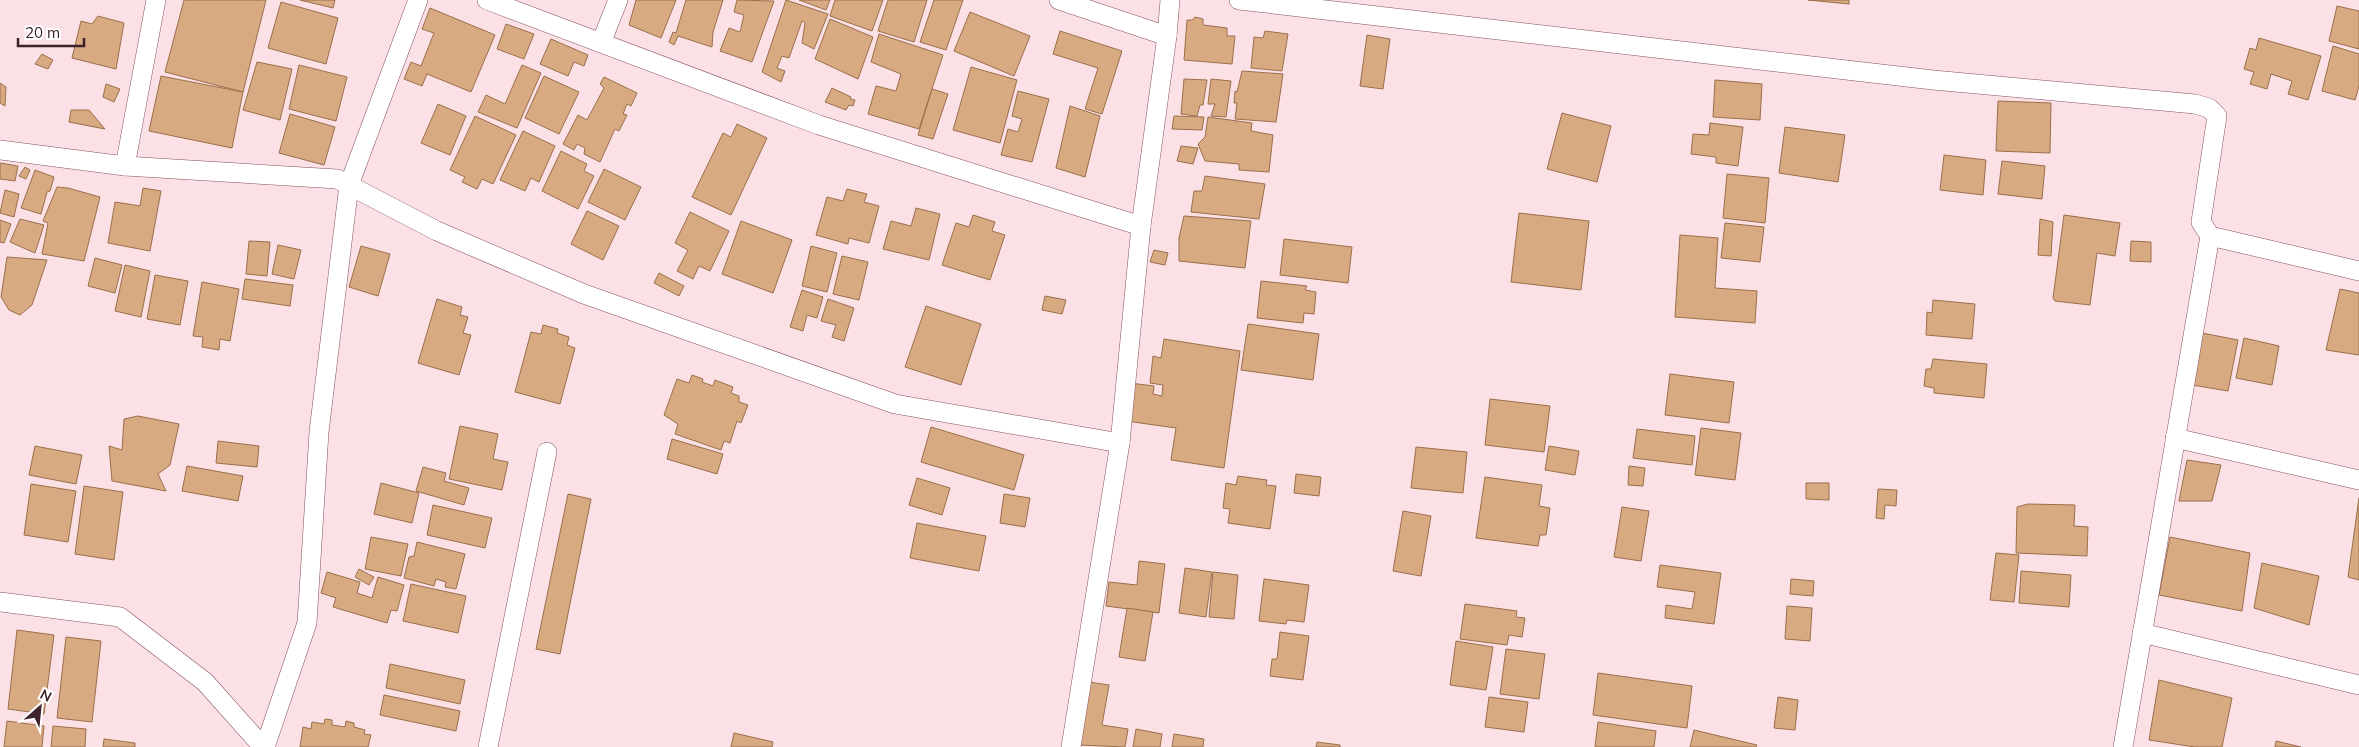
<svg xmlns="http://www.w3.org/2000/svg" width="2359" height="747" viewBox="0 0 2359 747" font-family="Mulish,sans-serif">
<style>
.building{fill:#d8aa82;stroke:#9a6f4a}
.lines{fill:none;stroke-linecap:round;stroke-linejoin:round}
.minor-casing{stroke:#875060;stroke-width:20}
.minor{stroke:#fff;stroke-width:19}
</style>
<rect width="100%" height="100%" fill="#fbe0e6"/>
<g class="building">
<path d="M184,0h82l-23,92 -78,-20z"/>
<path d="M300,0h35l-2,8z"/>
<path d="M636,0h40l-15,38 -32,-13z"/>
<path d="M686,0h37l-10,32 -1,15 -34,-11 -4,9 -5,-3 4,-10 3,1z"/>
<path d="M737,0l37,1 -22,61 -32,-11 9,-23 11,4 4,-17 -10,-3z"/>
<path d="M786,0l42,14 -14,35 -12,-6 3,-20 -3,-2 -13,37 -7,-2 -5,12 8,3 -4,11 -19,-10z"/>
<path d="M799,0h31l-4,10z"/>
<path d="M835,0h48l-11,31 -42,-15z"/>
<path d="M888,0h39l-13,42 -36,-11z"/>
<path d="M934,0h29l-17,50 -26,-8z"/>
<path d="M1808,0h41v4z"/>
<path d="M281,2l57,16 -12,46 -58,-16z"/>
<path d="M2337,6l22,5v38l-30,-8z"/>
<path d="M430,8l65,27 -24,57 -44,-18 -5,12 -18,-7 7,-17 10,4 13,-33 -12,-4z"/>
<path d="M970,12l60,24 -16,40 -60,-25z"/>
<path d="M98,16l26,7 -8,46 -44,-11 9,-37 11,3z"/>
<path d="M1195,17l8,2v6l24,3v8h8l-3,28 -48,-4 3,-40h5z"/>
<path d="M830,19l43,18 -15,42 -43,-20z"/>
<path d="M506,24l28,10 -10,25 -27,-10z"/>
<path d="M1060,31l62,20 -20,63 -17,-5 13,-41 -45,-14z"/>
<path d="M1265,31l23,3 -6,37 -31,-3 3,-31 9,1z"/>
<path d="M879,34l64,21 -24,74 -51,-15 8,-28 20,5 5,-17 -30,-12z"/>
<path d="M1367,35l23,4 -7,50 -23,-3z"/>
<path d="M2259,38l62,18 -13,44 -20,-6 4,-13 -21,-7 -4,15 -17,-5 4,-12 -10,-3 6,-21 6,2z"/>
<path d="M551,39l37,16 -4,11 -10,-4 -6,14 -28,-12z"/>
<path d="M2333,46l26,8v32l-4,14 -33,-9z"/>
<path d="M42,54l11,6 -5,9 -13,-5z"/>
<path d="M257,62l35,7 -12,51 -37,-10z"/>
<path d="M299,65l48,12 -11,44 -47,-12z"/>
<path d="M522,65l19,8 -24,55 -39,-16 8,-17 19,9z"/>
<path d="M971,67l46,13 -17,63 -47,-13z"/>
<path d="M1242,71l41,3 -7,48 -41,-3 2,-16h-3l1,-12 2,1z"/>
<path d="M161,76l82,16 -11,56 -83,-17z"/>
<path d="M544,76l35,16 -20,42 -34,-16z"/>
<path d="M604,77l33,16 -6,13 -4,-2 -4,10 4,1 -8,16 -4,-2 -15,33 -16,-8 1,-6 -8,-4 -3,6 -11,-6 15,-29 9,5 17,-32 -4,-4z"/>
<path d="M1184,79l23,1 -4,25h-3l-3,11 -16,-2z"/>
<path d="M1211,79l20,2 -5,36 -15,-1 4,-12h-7z"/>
<path d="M1715,80l47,4 -2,36 -47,-3z"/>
<path d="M0,83l6,4 -1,19 -5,-3z"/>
<path d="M106,84l14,5 -6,13 -11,-5z"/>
<path d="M832,88l19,9 -1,2 5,1 -2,6 -4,-1 -3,5 -21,-8z"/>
<path d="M932,89l16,5 -15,45 -15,-4z"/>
<path d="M1018,91l31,8 -17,63 -31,-7 7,-26 10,3 4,-13 -10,-3z"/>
<path d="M1998,101l53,2 -1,50 -54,-2z"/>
<path d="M438,104l28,12 -16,39 -29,-12z"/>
<path d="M1070,106l30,10 -15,61 -29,-9z"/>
<path d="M71,110h18l16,19 -36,-7z"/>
<path d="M1562,113l49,13 -14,56 -50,-13z"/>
<path d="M290,114l45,13 -11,38 -45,-12z"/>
<path d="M475,116l41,19 -23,49 -11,-5 -5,10 -15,-7 3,-5 -15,-7z"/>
<path d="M1174,116l30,1 -2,13 -30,-1z"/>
<path d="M1208,117l44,6 -1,8 22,4 -4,37 -30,-2v-6l-34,-3 -7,-17 7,-7z"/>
<path d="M1710,123l33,4 -5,39 -22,-3v-6l-25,-3 2,-20 16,1z"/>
<path d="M737,124l30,14 -36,77 -39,-18 31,-64 8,4z"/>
<path d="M1785,127l60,8 -7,47 -59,-9z"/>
<path d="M523,131l32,15 -16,36 -8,-4 -6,13 -25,-11z"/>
<path d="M1181,146l17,2 -5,16 -16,-3z"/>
<path d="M561,151l26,13 -3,7 10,5 -16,33 -36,-18z"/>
<path d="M1944,155l42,5 -3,35 -43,-5z"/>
<path d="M2002,161l43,5 -3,33 -44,-5z"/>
<path d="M0,163l18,3 -3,15 -15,-2z"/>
<path d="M25,167l5,3 -4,9 -7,-3z"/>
<path d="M604,169l37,18 -16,33 -37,-18z"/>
<path d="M35,170l19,7 -4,14 -3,1 -6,22 -20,-6z"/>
<path d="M1727,174l42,4 -4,45 -42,-5z"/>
<path d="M1205,176l60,8 -6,35 -68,-7 3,-21h8z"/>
<path d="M57,187l11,1 32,9 -16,64 -42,-7 6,-31 -5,-2z"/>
<path d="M143,188l18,3 -11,60 -42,-8 7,-41 25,4z"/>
<path d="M847,189l20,5 -3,8 15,4 -10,37 -20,-5 -1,6 -32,-9 11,-38 16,4z"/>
<path d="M5,190l14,4 -5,23 -14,-4z"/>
<path d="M916,208l24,6 -11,46 -46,-11 8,-28 20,5z"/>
<path d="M587,211l32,15 -16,34 -32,-16z"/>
<path d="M690,212l39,19 -19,40 -11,-5 -6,13 -16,-8 11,-21 -13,-7z"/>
<path d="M1519,213l70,8 -8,69 -70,-8z"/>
<path d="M973,215l22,7 -3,9 13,4 -15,45 -48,-15 14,-42 13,4z"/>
<path d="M2064,215l56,8 -5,33 -18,-3 -7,52 -35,-4 -2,-3z"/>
<path d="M1184,216l67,5 -6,47 -66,-7v-23z"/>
<path d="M20,219l24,6 -9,28 -25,-11z"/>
<path d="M2040,219l13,3 -2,34 -13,-1z"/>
<path d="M0,220l11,4 -7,19 -4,-1z"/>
<path d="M741,221l51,19 -19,53 -51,-19z"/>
<path d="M1725,223l39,4 -4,35 -39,-4z"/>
<path d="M1680,235l38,3 -3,50 42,3 -2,32 -80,-6z"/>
<path d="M1284,239l68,8 -4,36 -68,-8z"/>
<path d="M249,241l21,1 -3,34 -21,-2z"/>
<path d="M2131,241l20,1v20l-21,-1z"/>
<path d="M278,245l23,5 -7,29 -22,-5z"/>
<path d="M361,246l29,8 -12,42 -29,-9z"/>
<path d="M811,246l26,7 -10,39 -25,-6z"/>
<path d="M1154,250l14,3 -3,12 -15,-3z"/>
<path d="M842,256l26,6 -9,38 -26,-6z"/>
<path d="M7,257l40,3 -15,45 -12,10 -11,-5 -8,-13z"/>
<path d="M95,258l27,7 -7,28 -27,-7z"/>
<path d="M125,265l25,6 -9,46 -26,-6z"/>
<path d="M659,273l25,13 -5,10 -25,-13z"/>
<path d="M155,275l33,6 -8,44 -33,-6z"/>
<path d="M245,279l48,6 -3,21 -48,-7z"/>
<path d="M1261,281l46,5 -2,4 11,2 -2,22 -10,-1 -1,10 -46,-5z"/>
<path d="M202,282l37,7 -9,52 -10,-2 -1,11 -17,-3 1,-10 -10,-1z"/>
<path d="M2340,289l19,4v62l-33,-5z"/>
<path d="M802,290l21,7 -6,21 -10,-3 -4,16 -13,-4z"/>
<path d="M1045,296l21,4 -4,14 -20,-4z"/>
<path d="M437,299l25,8 -2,8 8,2 -5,16 8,2 -12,40 -41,-12z"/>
<path d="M828,299l26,9 -10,33 -12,-4 4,-12 -15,-4z"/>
<path d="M1933,300l42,4 -3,35 -46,-4 1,-23 5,1z"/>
<path d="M926,306l55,18 -20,61 -56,-18z"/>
<path d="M1248,324l71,10 -6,46 -72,-10z"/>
<path d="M543,325l15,4 -1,4 12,4 -2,8 8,3 -15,56 -45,-12 16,-60 10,2z"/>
<path d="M2202,333l36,7 -10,51 -36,-6z"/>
<path d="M2244,338l35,8 -7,39 -36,-7z"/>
<path d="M1164,339l76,12 -16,117 -53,-8 5,-32 -50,-7 4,-38 24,3 -1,8 9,2 1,-11 -13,-2 3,-27 8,2z"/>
<path d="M1933,359l54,5 -3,34 -50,-5v-5l-10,-2 2,-17h5z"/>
<path d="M1670,374l64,8 -5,41 -64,-8z"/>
<path d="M692,375l11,4 -1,3 11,4 2,-6 18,7 -2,6 8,3v6l9,3 -7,18 -4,-2 -7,22 -6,-2 -3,9 -46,-16 3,-10 -14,-9 13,-36 12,4z"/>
<path d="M1490,399l60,7 -6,46 -59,-7z"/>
<path d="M138,416l41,8 -9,41 -12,9 8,17 -54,-10 -3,-35 13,4 2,-31z"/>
<path d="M460,426l38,8 -5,25 15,3 -6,28 -53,-11z"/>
<path d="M931,427l93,28 -10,35 -93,-28z"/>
<path d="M1701,428l40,5 -6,47 -40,-5z"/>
<path d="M1637,429l58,7 -3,29 -59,-7z"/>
<path d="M672,439l51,15 -6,20 -50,-15z"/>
<path d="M218,441l41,5 -2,21 -41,-4z"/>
<path d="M35,446l47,9 -6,29 -47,-9z"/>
<path d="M1549,446l30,5 -4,24 -30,-5z"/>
<path d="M1416,447l51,5 -4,41 -52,-5z"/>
<path d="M2187,460l34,5 -9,36h-33z"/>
<path d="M187,466l56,10 -5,25 -56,-10z"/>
<path d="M1629,466l16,2 -2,18 -15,-1z"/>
<path d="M423,467l23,6 -2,8 25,7 -5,17 -48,-14z"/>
<path d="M1296,474l25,3 -2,19 -25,-3z"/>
<path d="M1238,476l29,4 -1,5 10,1 -6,43 -42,-6 2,-14 -7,-1 3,-25 10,2z"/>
<path d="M1485,477l57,8 -3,21 11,2 -4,27h-6l-2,11 -62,-8z"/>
<path d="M917,478l33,10 -8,27 -33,-10z"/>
<path d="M381,483l38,10 -7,30 -38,-9z"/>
<path d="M1806,483h23v17l-23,-1z"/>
<path d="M31,484l45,7 -8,51 -44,-7z"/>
<path d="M84,486l39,6 -9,68 -39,-6z"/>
<path d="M1878,489l19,1 -1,16 -11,-1 -1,14 -8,-1z"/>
<path d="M568,494l23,5 -31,155 -24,-5z"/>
<path d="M1004,494l26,4 -5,29 -25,-4z"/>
<path d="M2359,498v82l-11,-3z"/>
<path d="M2028,504l47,1 -1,21 14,1 -1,29 -71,-3 1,-46z"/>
<path d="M433,505l59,13 -7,30 -58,-13z"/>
<path d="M1622,507l27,4 -8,50 -27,-4z"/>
<path d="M1403,511l28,5 -10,60 -28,-5z"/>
<path d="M917,523l69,13 -7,35 -69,-13z"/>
<path d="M371,537l37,7 -7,32 -36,-7z"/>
<path d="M2170,537l80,16 -8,58 -83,-16z"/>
<path d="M417,542l48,12 -9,35 -11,-2 1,-5 -10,-3 -2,7 -30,-8 5,-21 5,-1z"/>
<path d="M1996,553l23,2 -5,47 -24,-2z"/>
<path d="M1139,561l26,3 -6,49 -53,-7 3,-24 28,3z"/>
<path d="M2262,563l57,13 -10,49 -55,-17z"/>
<path d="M1660,565l61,8 -7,51 -49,-6 1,-13 26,4 3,-17 -38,-5z"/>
<path d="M1185,568l27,4 -6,45 -27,-4z"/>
<path d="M359,569l15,8 -5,8 -14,-8z"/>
<path d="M2021,571l50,4 -2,32 -50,-4z"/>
<path d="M327,572l33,10 -3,11 15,5 6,-21 26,8 -7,26 -6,-1 -4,13 -54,-16 3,-9 -15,-5z"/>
<path d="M1213,572l25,3 -4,44 -25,-2z"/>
<path d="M1264,579l45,6 -5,37 -17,-2 -1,4 -27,-3z"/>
<path d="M1791,579l23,2 -1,15 -23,-2z"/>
<path d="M411,584l55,12 -8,37 -55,-12z"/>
<path d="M1465,604l52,7 -1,6 9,1 -3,19 -13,-2 -2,10 -47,-6z"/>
<path d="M1787,606l25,2 -2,33 -25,-2z"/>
<path d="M1127,608l26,4 -8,49 -26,-4z"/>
<path d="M17,630l37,5 -10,79 -36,-5z"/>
<path d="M1280,632l29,4 -6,44 -33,-4 2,-17h5z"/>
<path d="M66,637l35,4 -9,81 -35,-4z"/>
<path d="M1456,641l37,6 -7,43 -36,-5z"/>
<path d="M1506,649l39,5 -6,45 -39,-5z"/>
<path d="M390,664l75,16 -5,24 -74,-16z"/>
<path d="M1598,673l94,13 -5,42 -94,-13z"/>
<path d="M2159,680l73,18 -10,49h-27l-46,-7z"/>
<path d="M1089,682l20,3 -7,40 26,4 -3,18 -46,-2z"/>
<path d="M384,695l76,16 -4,20 -76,-16z"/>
<path d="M1489,697l39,5 -4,30 -39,-5z"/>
<path d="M1778,697l20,3 -3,30 -21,-2z"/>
<path d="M325,719l7,1v5l13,2 1,-6 8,2v4l11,3 -1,4 7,1 -3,12h-68l3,-20 8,2 1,-7 12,2z"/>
<path d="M7,721l37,5 -2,21h-38z"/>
<path d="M1598,722l58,9 -2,16h-59z"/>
<path d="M53,726l33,3 -1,18h-34z"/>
<path d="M1136,729l26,5 -2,13h-27z"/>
<path d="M1694,730l63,15 -1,2h-66z"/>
<path d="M734,733l39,9 -1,5h-41z"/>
<path d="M1174,734l30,5 -1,8h-31z"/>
<path d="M104,739l31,4v4h-32z"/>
<path d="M2276,741l25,6h-26z"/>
<path d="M1317,742l23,3v2h-24z"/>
</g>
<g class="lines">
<defs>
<g id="minor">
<path d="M487,0l332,125 322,101"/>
<path d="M1059,0l108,36"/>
<path d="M1239,0l694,80 262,24 14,4 8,8 -16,106 9,14 149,35"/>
<path d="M601,43l17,-43"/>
<path d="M0,150l125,16 212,13 100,52 147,63 311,110 225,39"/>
<path d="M125,166l31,-166"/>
<path d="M2175,438l184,42"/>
<path d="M0,602l120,15 85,65 58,65"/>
<path d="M2142,633l217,52"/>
<path d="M265,747l42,-124 12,-191 30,-247 69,-185"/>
<path d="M488,747l59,-295"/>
<path d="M1071,747l49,-304 21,-217 26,-190 3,-36"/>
<path d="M2123,747l87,-511"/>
</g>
</defs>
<use href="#minor" class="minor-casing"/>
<use href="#minor" class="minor"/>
</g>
<g transform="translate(40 707) rotate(27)" stroke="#ffffff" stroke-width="4" paint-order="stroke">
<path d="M0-4L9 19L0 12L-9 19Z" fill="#3b2329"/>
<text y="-8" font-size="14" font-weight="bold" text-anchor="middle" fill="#3b2329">N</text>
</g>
<path d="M18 38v8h66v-8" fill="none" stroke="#3b2329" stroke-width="2.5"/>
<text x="25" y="38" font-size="15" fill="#3b2329" stroke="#ffffff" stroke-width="4" paint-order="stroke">20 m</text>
</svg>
